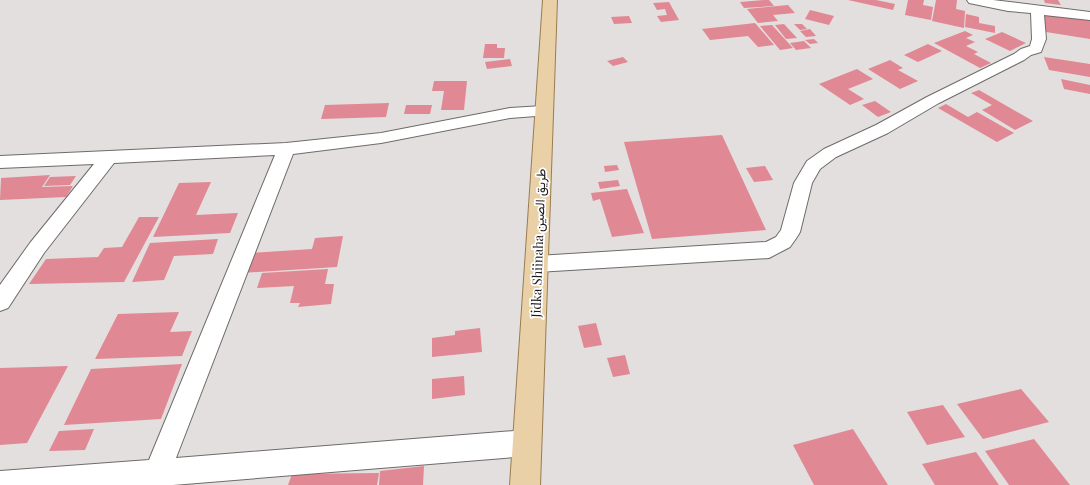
<svg xmlns="http://www.w3.org/2000/svg" width="1090" height="485" viewBox="0 0 1090 485" font-family="'Playfair Display',Vazirmatn,serif">
<style>
.building{fill:#e08893}
.lines{fill:none;stroke-linecap:round;stroke-linejoin:round}
.minor-casing{stroke:#6e6b69;stroke-width:2}
.primary-casing{stroke:#997c4f;stroke-width:2}
.minor{fill:#fff;fill-rule:evenodd}
.primary{fill:#ead0a6;fill-rule:evenodd}
.labels{text-anchor:middle;stroke-width:3.5;stroke-linejoin:round;paint-order:stroke}
.street-label{font-size:13px;fill:#1d1b1b;stroke:#fff}
</style>
<rect width="100%" height="100%" fill="#e3dfde"/>
<g class="building">
<path d="M765,0h4l5,6 -30,2 -4,-6z"/>
<path d="M848,0h28l19,4 -2,6z"/>
<path d="M908,0h16l-1,5 10,2 -2,13 -26,-5z"/>
<path d="M936,0h21l-1,9 9,2 -1,17 -32,-7z"/>
<path d="M1044,0h14l3,5 -16,-2z"/>
<path d="M669,2l10,18 -18,2 -4,-6 10,-1 -2,-6 -8,1 -4,-7z"/>
<path d="M788,5l7,8 -22,2 5,6 -20,2 -11,-14z"/>
<path d="M810,10l24,6 -5,9 -24,-6z"/>
<path d="M1039,12l51,7v20l-44,-7z"/>
<path d="M966,14l13,3v6l16,3v7l-30,-6z"/>
<path d="M629,16l3,7 -18,1 -3,-7z"/>
<path d="M755,23l19,22 -16,2 -10,-11 -38,4 -8,-11z"/>
<path d="M784,24l13,14 -11,1 -11,-14z"/>
<path d="M794,24h8l5,5 -7,1z"/>
<path d="M772,25l21,23 -13,2 -20,-24z"/>
<path d="M810,29l6,7 -10,1 -6,-6z"/>
<path d="M965,31l8,4 -7,3 9,4 -9,4 12,6 -4,2 17,9 -11,5 -46,-25z"/>
<path d="M1002,32l24,11 -16,8 -25,-12z"/>
<path d="M814,39l4,4 -8,1 -5,-4z"/>
<path d="M804,41l7,7 -15,2 -6,-7z"/>
<path d="M485,44h12v4h8l-1,10h-21z"/>
<path d="M928,44l14,7 -24,11 -14,-7z"/>
<path d="M623,57l5,5 -15,4 -6,-5z"/>
<path d="M1044,57l46,7v13l-41,-7z"/>
<path d="M510,59l2,7 -25,3 -2,-7z"/>
<path d="M890,60l13,8 -5,2 20,11 -18,8 -32,-20z"/>
<path d="M857,69l16,10 -25,10 16,10 -14,6 -31,-21z"/>
<path d="M1061,79l29,6v9l-26,-5z"/>
<path d="M434,81h33l-3,29h-23l3,-19h-12z"/>
<path d="M979,90l54,31 -18,9 -33,-20 10,-5 -21,-12z"/>
<path d="M875,101l16,11 -13,5 -16,-12z"/>
<path d="M389,103l-3,14 -65,2 4,-14z"/>
<path d="M946,104l22,13 9,-5 37,21 -17,9 -59,-34z"/>
<path d="M406,105h26l-2,9h-26z"/>
<path d="M722,135l44,95 -114,9 -28,-97z"/>
<path d="M617,165l2,5 -14,2 -1,-6z"/>
<path d="M765,166l8,14 -19,2 -8,-14z"/>
<path d="M50,175l-8,12 31,-1 -7,11 -66,3 1,-22z"/>
<path d="M76,176l-6,9 -26,1 6,-9z"/>
<path d="M618,180l2,6 -20,3 -2,-7z"/>
<path d="M211,182l-15,33 42,-2 -8,20 -77,4 26,-54z"/>
<path d="M627,189l17,44 -32,4 -12,-38 -7,2 -2,-8z"/>
<path d="M139,217h20l-35,65 -95,2 17,-25 52,-2 6,-9 18,-1z"/>
<path d="M343,236l-6,31 -95,6 6,-20 64,-4 3,-11z"/>
<path d="M218,239l-5,15 -39,2 -10,24 -32,2 18,-39z"/>
<path d="M328,269l-3,15h9l-3,20 -33,3 2,-4h-10l4,-17 -37,2 5,-15z"/>
<path d="M179,312l-9,20 22,-1 -10,25 -87,3 23,-45z"/>
<path d="M596,323l6,22 -18,3 -6,-22z"/>
<path d="M480,328l2,24 -50,5v-19l23,-3v-4z"/>
<path d="M625,355l5,19 -17,3 -6,-19z"/>
<path d="M182,364l-21,55 -97,6 27,-56z"/>
<path d="M68,366l-41,77 -27,2v-77z"/>
<path d="M464,376l1,19 -33,4v-20z"/>
<path d="M1021,389l28,33 -66,17 -26,-35z"/>
<path d="M943,405l22,32 -38,8 -20,-33z"/>
<path d="M94,429l-9,21 -36,1 10,-20z"/>
<path d="M853,429l35,56h-74l-21,-40z"/>
<path d="M1034,439l36,46h-61l-24,-34z"/>
<path d="M976,452l23,33h-64l-13,-21z"/>
<path d="M424,466l-1,19h-44l1,-14z"/>
<path d="M379,473l-2,12h-89l4,-11z"/>
</g>
<g class="lines">
<defs>
<g id="minor">
<path d="M967,0h26l97,12v8l-46,-5 2,24 -5,13 -10,3 -7,5 -85,43 -51,30 -52,24 -16,12 -8,14 -12,49 -3,5 -7,10 -21,11 -232,14 -7,-2 -3,-6 3,-6 7,-2 229,-14 10,-5 5,-7 13,-47 13,-22 17,-12 52,-24 51,-28 87,-43 7,-5 9,-3 2,-7 -1,-26 -23,-2 -34,-7 -5,-1z"/>
<path d="M543,106l6,1 2,4 -2,4 -39,3 -129,25 -88,11 -117,304 351,-28 9,4 4,9 -4,9 -9,4 -354,29h-173v-14l149,-11 126,-305 -161,8 -70,90 -36,55 -8,3v-26l30,-42 64,-79 -94,4v-12l286,-13 95,-10 129,-25z"/>
</g>
<path id="primary" d="M543,0h14l-17,485h-30z"/>
</defs>
<use href="#minor" class="minor-casing"/>
<use href="#primary" class="primary-casing"/>
<use href="#minor" class="minor"/>
<use href="#primary" class="primary"/>
</g>
<g class="labels">
<g class="street-label">
<text transform="translate(538 243) rotate(-88)" y="5">Jidka Shiinaha طريق الصين</text>
</g>
</g>
</svg>
